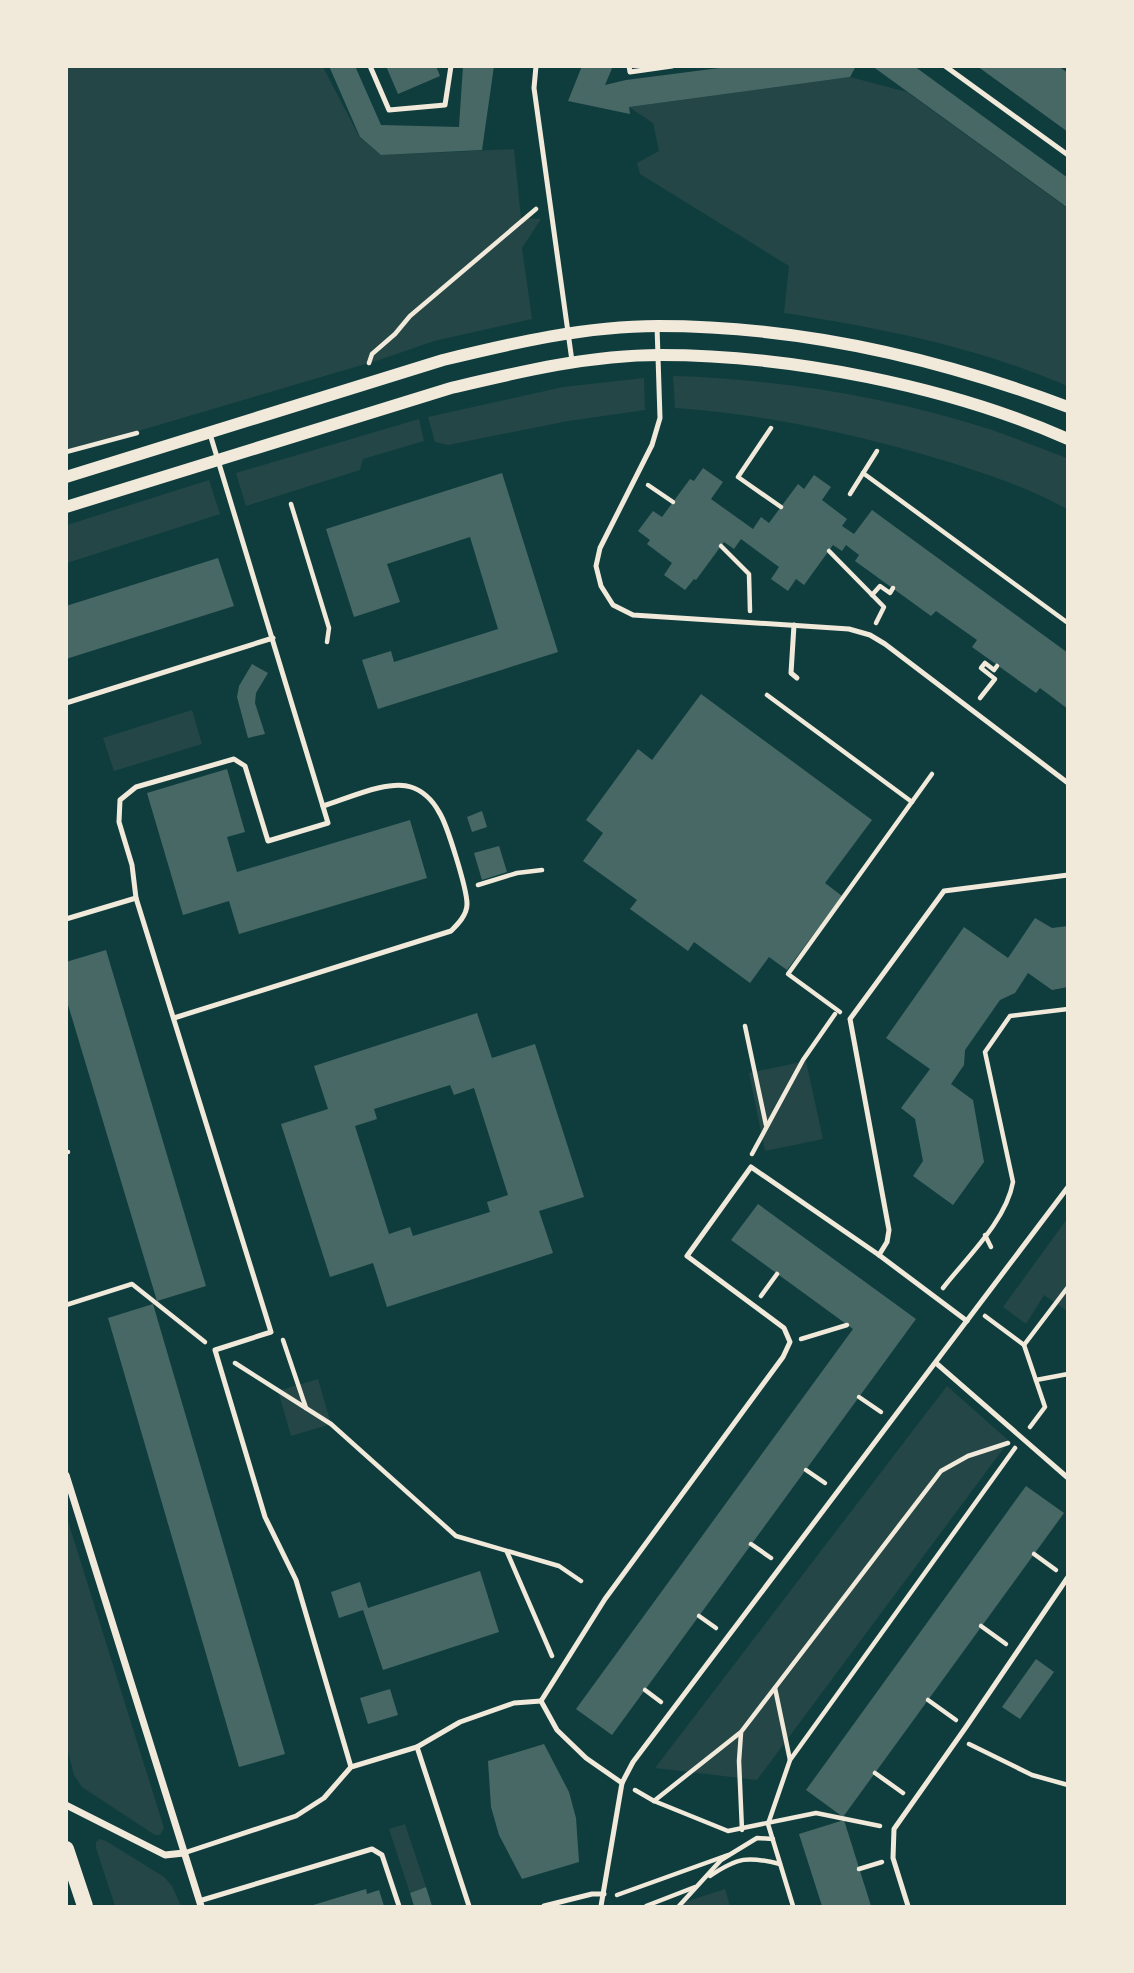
<svg xmlns="http://www.w3.org/2000/svg" width="1134" height="1973" viewBox="0 0 1134 1973" font-family="'Times New Roman',serif">
<style>
.green{fill:#244646}
.building{fill:#486865;fill-rule:evenodd}
.lines{fill:none;stroke-linecap:round;stroke-linejoin:round}
.path{stroke:#f1e9da;stroke-width:4.5}
.service{stroke:#f1e9da;stroke-width:5}
.minor{stroke:#f1e9da;stroke-width:7}
.tertiary{stroke:#f1e9da;stroke-width:12}
.primary{stroke:#f1e9da;stroke-width:16}
</style>
<rect width="100%" height="100%" fill="#0f3d3e"/>
<g class="green">
<path d="M67,67h256l37,71 21,17 133,-6 7,69 20,1 -19,29 10,71 -98,22 -55,19 -312,92z"/>
<path d="M850,77l57,15 160,116v178c-89,-39 -187,-58 -283,-73l5,-47 -149,-92 -3,-11 22,-12 -6,-28 -24,-16z"/>
<path d="M673,376c106,3 219,21 319,54 26,9 51,19 75,28v51c-45,-25 -95,-40 -145,-55 -81,-23 -163,-40 -247,-46z"/>
<path d="M644,378l1,32 -77,11 -120,24 -13,-3 -7,-25 135,-30z"/>
<path d="M419,419l5,22 -61,18 -3,11 -114,36 -10,-33z"/>
<path d="M209,480l11,34 -153,49v-38z"/>
<path d="M192,710l10,34 -88,27 -11,-33z"/>
<path d="M806,1061l17,78 -58,12 -16,-78z"/>
<path d="M1067,1219v92l-23,-16 -18,29 -23,-17z"/>
<path d="M318,1379l13,45 -40,12 -13,-45z"/>
<path d="M947,1386l62,55 -252,339 -102,-12z"/>
<path d="M67,1518l97,310 -4,7h-5l-73,-48 -8,-12 -7,-26z"/>
<path d="M405,1824l21,63 -16,6 -21,-64z"/>
<path d="M100,1839l6,2 58,36 8,9 9,20h-66l-19,-58v-6z"/>
<path d="M725,1889l5,17h-57z"/>
</g>
<g class="building">
<path d="M329,66h26l26,59 78,2 4,-61h31l-12,84 -101,5 -21,-18z"/>
<path d="M386,66h50l4,10 -42,18z"/>
<path d="M582,66h31l-8,19 21,-5 109,-14h121l-6,11 -221,30 1,7 -62,-13z"/>
<path d="M872,66h42l154,112v30z"/>
<path d="M977,66h81l10,7v59z"/>
<path d="M703,468l20,14 -12,17 42,30 8,-12 8,6 29,-39 6,5 10,-14 17,12 -9,13 25,19 -5,7 12,8 18,-24 196,143v56l-28,-21 -4,5 -64,-46 5,-7 -41,-29 -5,5 -76,-55 4,-6 -13,-10 -4,6 -9,-6 -29,40 -8,-6 -8,12 -17,-12 8,-12 -38,-28 -7,10 -10,-7 -28,38 -2,-1 -9,11 -21,-15 8,-12 -25,-19 3,-4 -12,-9 15,-20 9,6 28,-38 4,2z"/>
<path d="M502,473l56,179 -180,57 -16,-49 29,-9 3,11 104,-33 -28,-92 -83,27 13,38 -46,15 -28,-88z"/>
<path d="M218,558l16,48 -168,53v-53z"/>
<path d="M252,664l16,9 -12,20 -1,10 10,31 -17,4 -11,-41 2,-11z"/>
<path d="M701,694l171,126 -47,63 17,13 -55,74 -18,-13 -19,26 -56,-41 -6,9 -58,-42 7,-9 -54,-39 20,-28 -17,-13 52,-71 14,11z"/>
<path d="M227,769l18,63 -18,5 10,35 173,-52 17,58 -188,56 -10,-33 -46,14 -36,-122z"/>
<path d="M482,811l5,16 -15,5 -5,-15z"/>
<path d="M499,846l8,26 -25,8 -8,-27z"/>
<path d="M1035,918l17,10 16,-2v61l-16,3 -24,-17 -13,20 -15,7 -35,50 -1,15 -13,19 22,16 11,62 -31,43 -40,-29 10,-15 -8,-42 -14,-11 29,-39 -44,-31 78,-111 44,31z"/>
<path d="M106,950l100,336 -49,15 -91,-303v-36z"/>
<path d="M477,1013l15,45 43,-14 49,153 -45,14 14,42 -166,54 -14,-44 -43,14 -49,-153 47,-15 -14,-43zM450,1085l4,10 20,-7 34,107 -21,7 3,10 -77,24 -3,-9 -21,7 -34,-108 22,-7 -3,-10z"/>
<path d="M758,1204l158,115 -304,416 -36,-26 277,-380 -122,-89z"/>
<path d="M153,1304l132,450 -46,13 -131,-449z"/>
<path d="M1026,1486l38,27 -221,304 -37,-27z"/>
<path d="M480,1571l19,61 -116,38 -20,-60 -24,8 -8,-26 29,-10 8,26z"/>
<path d="M1036,1659l18,13 -34,47 -18,-12z"/>
<path d="M390,1689l8,26 -30,9 -8,-26z"/>
<path d="M544,1744l25,48 7,26 3,44 -57,17 -23,-44 -8,-28 -3,-46z"/>
<path d="M844,1820l27,86h-49l-23,-72z"/>
<path d="M426,1887l6,19h-18l-4,-13z"/>
<path d="M366,1889l1,5 12,-4 5,16h-74z"/>
</g>
<g class="lines">
<g class="path">
<path d="M369,363l3,-9 23,-20 15,-18 126,-107"/>
<path d="M771,428l-33,49 43,30"/>
<path d="M66,452l71,-19"/>
<path d="M863,473l205,150"/>
<path d="M648,485l25,17"/>
<path d="M850,494l27,-43"/>
<path d="M291,504l38,124 -2,14"/>
<path d="M721,546l28,28 1,37"/>
<path d="M829,551l55,56 -8,16"/>
<path d="M872,595l8,-9 10,7 3,-5"/>
<path d="M767,695l145,107"/>
<path d="M980,698l15,-19 -14,-11 4,-5 9,7 3,-4"/>
<path d="M478,885l39,-12 25,-3"/>
<path d="M840,1012l-52,-38 144,-200"/>
<path d="M745,1026l21,99"/>
<path d="M66,1152h2"/>
<path d="M752,1154l51,-94 32,-46"/>
<path d="M985,1235l6,12"/>
<path d="M943,1288c24,-31 63,-67 70,-106l-28,-130 25,-36 58,-7"/>
<path d="M761,1296l16,-22"/>
<path d="M66,1305l66,-21 73,58"/>
<path d="M985,1316l39,29 21,62 -15,20"/>
<path d="M801,1339l46,-14"/>
<path d="M283,1340l23,68"/>
<path d="M1024,1345l44,-58"/>
<path d="M235,1363l96,61 125,112 103,30 22,15"/>
<path d="M1036,1380l32,-6"/>
<path d="M859,1397l22,15"/>
<path d="M806,1470l19,13"/>
<path d="M751,1544l20,14"/>
<path d="M507,1552l45,104"/>
<path d="M1034,1554l22,16"/>
<path d="M699,1616l17,12"/>
<path d="M981,1626l25,18"/>
<path d="M775,1688l15,72"/>
<path d="M645,1690l16,12"/>
<path d="M928,1700l28,20"/>
<path d="M741,1733l-2,28 3,69"/>
<path d="M969,1744l63,31 36,10"/>
<path d="M875,1773l28,20"/>
<path d="M635,1790l19,11 74,30 88,-18 64,13"/>
<path d="M654,1801l87,-69 200,-261 27,-15 40,-13"/>
<path d="M859,1869l23,-7"/>
<path d="M710,1876c28,-19 38,-20 70,-12"/>
<path d="M617,1895l111,-40"/>
<path d="M646,1906l49,-19"/>
<path d="M679,1906l42,-46 36,-22 16,1"/>
<path d="M793,1906l-25,-82 22,-64 225,-312"/>
</g>
<g class="service">
<path d="M370,66l19,44 56,-5 6,-39"/>
<path d="M536,66l-2,22 38,273"/>
<path d="M629,66l1,6 42,-6"/>
<path d="M945,66l123,89"/>
<path d="M657,326l3,92 -8,27 -52,103 -4,18 5,20 12,19 20,10 216,14 21,6 15,9 183,139"/>
<path d="M210,434l118,389 -60,18 -23,-75 -11,-7 -98,28 -16,13 -1,22 13,43 4,33 135,434 -56,18 50,167 31,63 55,187"/>
<path d="M794,625l-3,48 6,5"/>
<path d="M66,703l207,-65"/>
<path d="M66,919l70,-21"/>
<path d="M174,1018l277,-87c7,-7 16,-16 16,-27 0,-15 -20,-80 -28,-92 -6,-11 -16,-21 -28,-25 -22,-8 -65,12 -88,19"/>
<path d="M879,1255l8,-13 2,-12 -39,-211 94,-128 124,-16"/>
<path d="M936,1363l132,115"/>
<path d="M541,1701l64,-102 178,-242 7,-15 -6,-14 -97,-72 64,-89 128,88 88,66"/>
<path d="M541,1701l16,29 29,28 36,25"/>
<path d="M417,1747l52,159"/>
<path d="M184,1853l112,-37 28,-18 27,-31 66,-20 43,-25 54,-19 27,-2"/>
<path d="M199,1901l173,-52 10,6 17,51"/>
<path d="M544,1906l48,-12h12"/>
<path d="M601,1906l21,-123 11,-21 435,-575"/>
<path d="M908,1906l-15,-48 1,-29 72,-102 102,-150"/>
</g>
<g class="minor">
<path d="M66,1475l135,431"/>
<path d="M66,1805l99,50 19,-2"/>
</g>
<g class="tertiary">
<path d="M66,477l377,-117c70,-17 142,-34 215,-34 139,0 280,32 410,81"/>
<path d="M66,507l385,-119c68,-16 138,-33 209,-33 130,0 288,31 408,84"/>
</g>
<path class="primary" d="M66,1849l19,57"/>
</g>
<rect width="1134" height="1973" fill="none" stroke="#f1e9da" stroke-width="136"/>
</svg>
